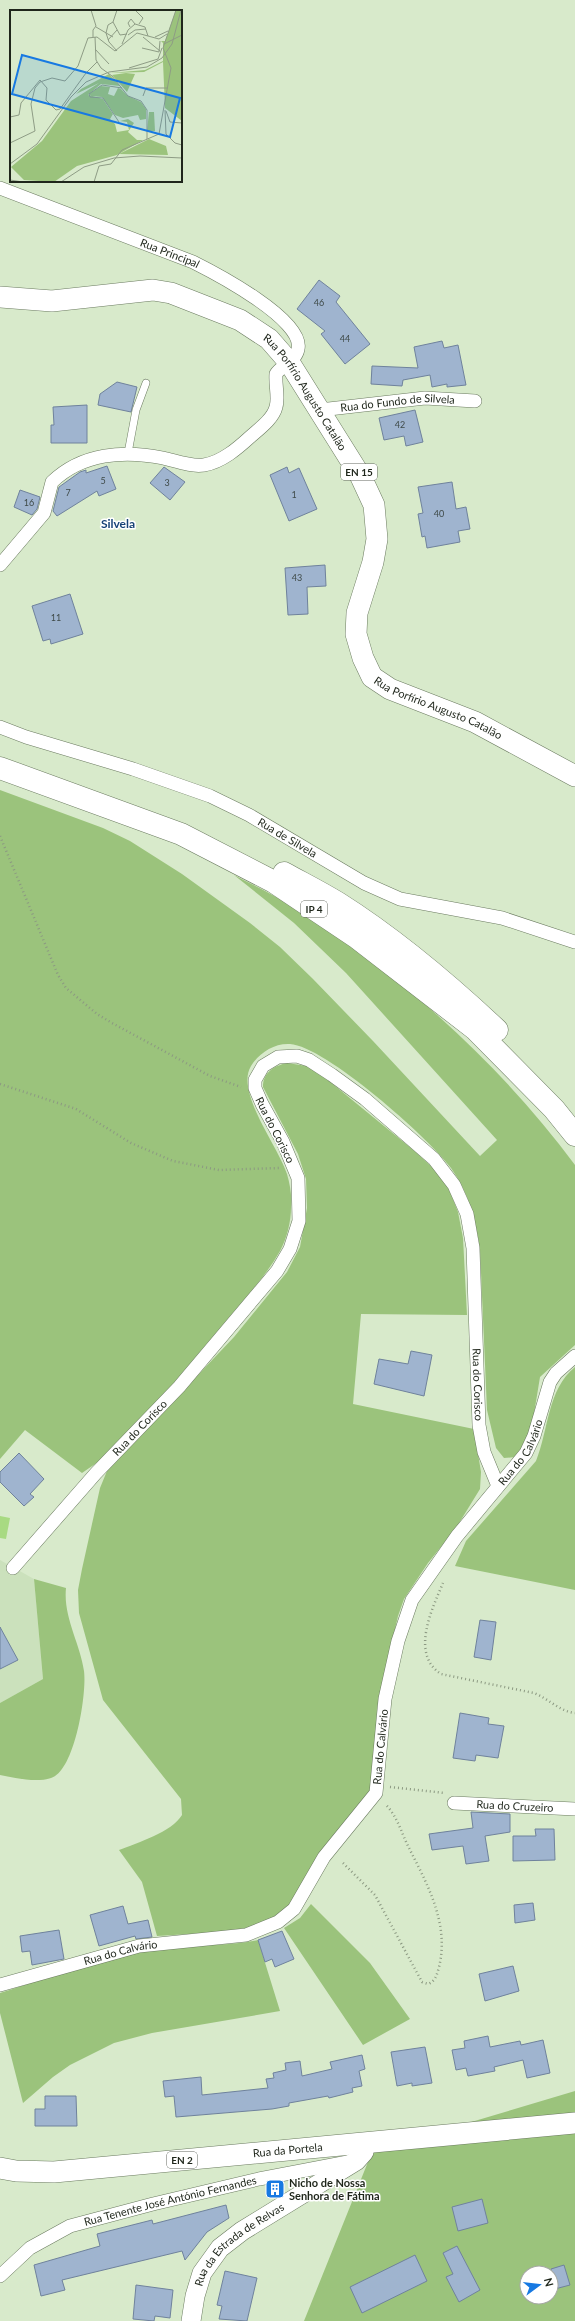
<svg xmlns="http://www.w3.org/2000/svg" width="575" height="2321" viewBox="0 0 575 2321" font-family="Lato,sans-serif">
<style>
.built{fill:#cbe1bc}
.green{fill:#9bc37c;fill-rule:evenodd}
.water{fill:#a8da82}
.building{fill:#9fb4cf;stroke:#6f829c}
.lines{fill:none;stroke-linecap:round;stroke-linejoin:round}
.lane-casing{stroke:#6b7b60;stroke-width:8}
.street-casing{stroke:#6b7b60;stroke-width:14}
.secondary-casing{stroke:#6b7b60;stroke-width:20}
.primary-casing{stroke:#6b7b60;stroke-width:22}
.highway-casing{stroke:#6b7b60;stroke-width:23}
.path{stroke:#8c9982;stroke-width:2.5;stroke-dasharray:1 3;stroke-linecap:butt}
.lane{stroke:#fff;stroke-width:7}
.street{stroke:#fff;stroke-width:13}
.secondary{stroke:#fff;stroke-width:19}
.primary{stroke:#fff;stroke-width:21}
.highway{stroke:#fff;stroke-width:22}
.labels{text-anchor:middle;stroke-width:3;stroke-linejoin:round;paint-order:stroke}
.number-label{font-size:9px;fill:#3f4a48}
.shield{fill:#fff;stroke:#62675f;stroke-width:1}
.shield-label{font-size:10px;font-weight:bold;fill:#1f261b}
.street-label{font-size:11px;fill:#1f261b;stroke:#fff}
.poi-label{font-size:11px;font-weight:bold;fill:#1f261b;stroke:#fff;text-anchor:start}
.neighbourhood-label{font-size:12px;font-weight:bold;fill:#174276;stroke:#fff}
.inset-road{fill:none;stroke:#8e9c85;stroke-width:1}
.view{fill:#1779e2;fill-opacity:0.15;stroke:#1779e2;stroke-width:2}
.inset-edge{fill:none;stroke:#1f261b;stroke-width:2}
</style>
<rect width="100%" height="100%" fill="#d8eacb"/>
<path class="built" d="M0,1560l34,19 9,100 -43,24z"/>
<g class="green">
<path d="M0,790l103,38 27,13 52,33 68,49 30,24 33,32 60,62 107,115 17,-16 -151,-167 -52,-50 -60,-48c31,16 63,32 92,52 94,66 181,146 249,238v180l-35,32 -8,49 -5,15 -11,16 -12,1 -8,-10 -9,-38 -7,-160c-4,-29 -11,-57 -29,-82 -22,-30 -126,-122 -161,-124 -16,-1 -31,9 -39,22 -16,26 27,80 36,108 3,10 5,22 4,33 0,15 -4,31 -11,44 -17,30 -43,56 -65,83 -35,41 -69,85 -109,121 -7,7 -16,12 -24,18l-57,-43 -25,29z"/>
<path d="M287,1063l20,3 22,15 88,72 18,17 14,19 9,23 5,26 4,77 -106,-1 -8,90 121,25 7,43 -1,17 -24,39 -28,35 -24,36 -6,17 -21,92 -3,77 -86,125 -28,14 -15,4 -23,4 -65,4 -15,-54 -23,-32c18,-7 53,-18 63,-35l-1,-16 -78,-99 -24,-87 -1,-23 4,-21 18,-81 7,-17 127,-134 53,-65 13,-25 7,-39 -1,-29 -8,-25 -35,-67c0,-14 10,-21 24,-24z"/>
<path d="M575,1367v223l-120,-24 11,-25 70,-80c13,-32 11,-71 39,-94z"/>
<path d="M34,1579l32,9c-3,29 14,55 18,83 3,22 -9,100 -33,107 -15,5 -35,0 -51,-3v-72l43,-24z"/>
<path d="M311,1904l59,59 40,56 -47,26 -79,-117 16,-10z"/>
<path d="M258,1940l22,71 -128,22 -38,10 -44,22 -17,12 -30,26 -23,-90v-20c52,-16 104,-37 158,-45 33,-4 67,-1 100,-8z"/>
<path d="M575,2091v230h-271l70,-174 77,-19zM527,2273h24v24h-24z"/>
</g>
<path class="water" d="M0,1516l10,2 -4,21 -6,-1z"/>
<g class="building">
<path d="M319,280l21,16 -4,6 34,42 -25,20 -24,-30 4,-3 -28,-22z"/>
<path d="M442,341l2,7 14,-3 8,40 -19,2v-3l-15,3 -2,-12 -27,5 -1,6 -31,-2 1,-18 46,2 -4,-21z"/>
<path d="M117,382l20,5 -6,25 -33,-7 2,-11z"/>
<path d="M87,405v38h-36v-18h3l-1,-18z"/>
<path d="M415,410l8,32 -17,4 -2,-10 -20,4 -5,-22z"/>
<path d="M107,466l9,23 -17,7 -2,-5 -40,25 -4,-5 6,-24 21,-15 6,-2v3z"/>
<path d="M164,467l21,15 -15,18 -20,-17z"/>
<path d="M287,467l2,6 10,-5 18,41 -28,12 -19,-46z"/>
<path d="M452,482l4,27 10,-2 4,22 -12,2 2,11 -33,6 -2,-12 -3,1 -4,-23 5,-1 -5,-26z"/>
<path d="M20,490l20,7 -3,12 -5,6 -18,-8z"/>
<path d="M325,565l1,21 -19,1 1,27 -20,1 -3,-47z"/>
<path d="M70,594l13,40 -32,10 -1,-5 -7,2 -11,-35z"/>
<path d="M411,1351l21,4 -8,41 -50,-12 5,-25 29,5z"/>
<path d="M19,1453l25,26 -14,15 4,3 -10,9 -24,-24v-10z"/>
<path d="M480,1620l16,2 -5,38 -17,-3z"/>
<path d="M0,1627l18,33 -18,9z"/>
<path d="M460,1713l29,5 -1,6 16,2 -6,32 -22,-3 -1,6 -22,-3z"/>
<path d="M471,1812l39,2v18l-25,4 4,25 -23,3 -3,-18 -31,4 -3,-16 44,-6z"/>
<path d="M535,1829h19l1,31 -42,1v-25h23z"/>
<path d="M533,1903l2,17 -20,3 -1,-18z"/>
<path d="M123,1906l5,18 20,-4 4,17 -16,2 -1,-3 -36,10 -9,-31z"/>
<path d="M59,1930l5,29 -32,6 -2,-14 -8,1 -2,-16z"/>
<path d="M282,1931l12,28 -19,8 -3,-8 -7,3 -7,-22z"/>
<path d="M513,1966l6,25 -34,10 -6,-27z"/>
<path d="M488,2036l2,11 30,-6 1,4 22,-5 7,33 -23,5 -4,-18 -29,7 1,4 -27,5 -2,-8 -10,2 -4,-20 13,-2 -1,-7z"/>
<path d="M425,2047l7,36 -20,3v-3l-15,3 -6,-34z"/>
<path d="M362,2055l3,14 -6,2 3,15 -10,2 1,4 -24,6 -1,-2 -39,7v3l-17,3 -96,8 -2,-21 -9,1 -2,-16 38,-4 1,18 66,-7 -2,-9 8,-1 -1,-5 13,-3 -1,-7 15,-2 2,15 30,-7 -2,-7z"/>
<path d="M45,2096h31l1,30h-42v-17h10z"/>
<path d="M482,2199l6,24 -30,8 -6,-24z"/>
<path d="M226,2205l3,13 -22,14 -22,28 -3,-9 -120,29 3,10 -24,6 -7,-31 66,-19 -3,-12 55,-14 1,4z"/>
<path d="M457,2246l23,44 -21,12 -13,-25 7,-3 -10,-21z"/>
<path d="M415,2255l12,26 -65,32 -12,-26z"/>
<path d="M564,2265l6,20 -19,5v-21z"/>
<path d="M225,2271l32,7 -10,43 -28,-2 3,-13 -5,-1z"/>
<path d="M136,2285l37,5 -3,28 -15,-2 -1,5 -21,-2z"/>
</g>
<g class="lines">
<defs>
<path id="lane" d="M128,453l8,-43 10,-27"/>
<g id="street">
<path id="s1" d="M0,188l193,74c22,11 112,58 105,87 -2,12 -16,16 -22,25 -1,11 3,24 0,33 -3,12 -17,22 -26,30 -12,11 -28,25 -46,28 -13,2 -28,-4 -41,-7 -39,-8 -81,-5 -111,24l-8,31 -44,52"/>
<path id="s2" d="M320,410l105,-12 50,3"/>
<path id="s3" d="M0,727l26,10 107,32 77,27 39,19 115,68 36,16 102,19 73,24"/>
<path id="s4" d="M13,1568l83,-95 83,-86 98,-116 13,-22 9,-28 -1,-43 -15,-36 -21,-38 -7,-16v-8l8,-14 15,-9 19,-1 12,4 23,15 33,24 69,60 20,26 13,29 6,34 6,177 5,27 14,34"/>
<path id="s5" d="M454,1803l121,6"/>
<path id="s6" d="M0,1985l139,-39 107,-11 32,-13 16,-13 30,-52 52,-64 9,-94 13,-58 14,-41 45,-64 69,-83 8,-17 16,-54 6,-9 19,-17"/>
<path id="s7" d="M0,2276l30,-28 40,-22 83,-22 106,-25 89,-17"/>
</g>
<g id="secondary">
<path id="s8" d="M191,2321l4,-25 7,-23 18,-25 22,-17 114,-70 8,-9v-9"/>
</g>
<g id="primary">
<path id="s9" d="M0,297l52,4 101,-11 18,3 69,27 29,19 20,23 72,115 13,28 3,34 -4,23 -16,51 -1,21 7,24 9,19 18,12 85,33 100,54"/>
<path id="s10" d="M0,2168l16,3 38,1 521,-49"/>
</g>
<g id="highway">
<path d="M0,768l181,66 93,48 82,55 119,92 79,80 21,26"/>
<path d="M284,873c18,10 36,19 54,30 57,36 110,81 159,127"/>
</g>
</defs>
<use href="#lane" class="lane-casing"/>
<use href="#street" class="street-casing"/>
<use href="#secondary" class="secondary-casing"/>
<use href="#primary" class="primary-casing"/>
<use href="#highway" class="highway-casing"/>
<g class="path">
<path d="M0,836l58,139 8,13 31,26 15,9 98,53 31,11"/>
<path d="M0,1084l76,25 55,34 42,18 46,9 60,-2"/>
<path d="M443,1583c-11,26 -33,71 -2,91l93,19c15,6 25,18 41,20"/>
<path d="M390,1787l55,6"/>
<path d="M343,1863l32,32 47,87 6,2c8,-3 9,-10 11,-17 11,-44 -13,-85 -32,-123 -6,-13 -11,-30 -22,-40"/>
</g>
<use href="#lane" class="lane"/>
<use href="#street" class="street"/>
<use href="#secondary" class="secondary"/>
<use href="#primary" class="primary"/>
<use href="#highway" class="highway"/>
</g>
<defs>
<symbol id="building-square" viewBox="-11 -11 22 22"><rect x="-9" y="-9" width="18" height="18" rx="4" fill="#1779e2" stroke="#fff"/><path d="M-4-6H4V6H1V3H-1V6H-4ZM-2.5-4.3h1.7v1.8h-1.7ZM.8-4.3h1.7v1.8H.8ZM-2.5-1h1.7V.8h-1.7ZM.8-1h1.7V.8H.8Z" fill="#fff"/></symbol>
</defs>
<g fill-rule="evenodd">
<use href="#building-square" x="264" y="2178" width="22" height="22"/>
</g>
<g class="labels">
<g class="number-label">
<text x="319" y="306">46</text>
<text x="345" y="342">44</text>
<text x="400" y="428">42</text>
<text x="103" y="484">5</text>
<text x="167" y="486">3</text>
<text x="68" y="496">7</text>
<text x="294" y="498">1</text>
<text x="29" y="506">16</text>
<text x="439" y="517">40</text>
<text x="297" y="581">43</text>
<text x="56" y="621">11</text>
</g>
<g class="shield">
<rect x="341" y="464" width="36" height="16" rx="3"/>
<rect x="301" y="901" width="26" height="16" rx="3"/>
<rect x="167" y="2152" width="30" height="16" rx="3"/>
</g>
<g class="shield-label">
<text x="359" y="476">EN 15</text>
<text x="314" y="913">IP 4</text>
<text x="182" y="2164">EN 2</text>
</g>
<g class="street-label">
<text dy="4" stroke="none"><textPath href="#s1" startOffset="182">Rua Principal</textPath></text>
<text dy="4" stroke="none"><textPath href="#s9" startOffset="345">Rua Porfírio Augusto Catalão</textPath></text>
<text dy="4" stroke="none"><textPath href="#s2" startOffset="78">Rua do Fundo de Silvela</textPath></text>
<text dy="4" stroke="none"><textPath href="#s9" startOffset="729">Rua Porfírio Augusto Catalão</textPath></text>
<text dy="4" stroke="none"><textPath href="#s3" startOffset="309">Rua de Silvela</textPath></text>
<text transform="translate(275 1130) rotate(63)" y="4">Rua do Corisco</text>
<text dy="4" stroke="none"><textPath href="#s4" startOffset="1064">Rua do Corisco</textPath></text>
<text dy="4" stroke="none"><textPath href="#s4" startOffset="189">Rua do Corisco</textPath></text>
<text dy="4" stroke="none"><textPath href="#s6" startOffset="831">Rua do Calvário</textPath></text>
<text dy="4" stroke="none"><textPath href="#s6" startOffset="496">Rua do Calvário</textPath></text>
<text dy="4" stroke="none"><textPath href="#s5" startOffset="61">Rua do Cruzeiro</textPath></text>
<text dy="4" stroke="none"><textPath href="#s6" startOffset="125">Rua do Calvário</textPath></text>
<text dy="4" stroke="none"><textPath href="#s10" startOffset="289">Rua da Portela</textPath></text>
<text dy="4" stroke="none"><textPath href="#s7" startOffset="190">Rua Tenente José António Fernandes</textPath></text>
<text dy="4" stroke="none"><textPath href="#s8" startOffset="96">Rua da Estrada de Relvas</textPath></text>
</g>
<g class="poi-label">
<text x="289" y="2187">Nicho de Nossa<tspan x="289" dy="13">Senhora de Fátima</tspan></text>
</g>
<g class="neighbourhood-label">
<text x="118" y="528">Silvela</text>
</g>
</g>
<g transform="translate(10 10)">
<rect width="172" height="172" fill="#d8eacb"/>
<path d="M166,0h6v111l-17,-13 -2,-46 -19,10 -34,1 35,-3 18,-9v-18l-2,-2h4zM99,64l11,12 -19,-2 -13,11 15,4 10,15 -3,5 5,5 2,8 12,-2 -2,-8 -7,-1 8,-2 6,4 -6,9 9,8h6l-26,15 -40,11 -23,16 -30,-2 -13,-13 31,-26 29,-40 28,-18 -23,11 5,-5zM125,64l-8,18 -15,-17 14,-2zM91,76l9,1 -2,7 6,2 4,-8 3,1 7,7 13,6 5,7v10l-6,1 -2,-5 -15,3 -8,-3 -13,-18 -11,-1 -2,-2zM139,102h5l1,19h-8zM139,129l17,7 2,9 -49,-1z" fill="#9bc37c"/>
<path class="inset-road" d="M81,0l5,16 -3,4v7M125,0l8,8 -4,6M103,12l-5,3 -2,8 3,9 8,9M103,12l7,13 7,-1M103,12l4,-12M86,17l17,10M120,17l-2,-4 3,-4 4,5M118,25l7,-5 11,-1M85,27l1,23 5,8 11,8 16,20 13,5 6,9v29M133,27l17,14M145,27l13,-6M98,30l9,-10M112,34l6,-14 7,-6 10,3 3,9M154,34l18,-9M132,38l17,4 1,-11M85,39l14,15M119,58l29,-9 4,-11M133,86l3,-8h22M155,100l1,24 9,9 7,2M156,101l4,11 12,1M0,107l9,-2 2,-12 19,-23 7,8 -1,12 10,10 4,-1 26,-36 11,-11M109,112l-16,-24 -13,-1 -1,-3 13,-9 20,3M0,133l25,-12 -4,-27 4,-16 5,-6 12,-4 13,3 13,-15 10,-28 9,-1 18,14 22,-18 22,6 8,-5M0,154l27,-20 34,-47 15,-15 23,-10 38,-5 15,-9 10,-14 9,-34M0,170l13,2M51,172l23,-15 30,-9 26,-2 42,2M84,172l5,-16 12,-2 11,-14 37,-16 12,-66 -8,-20 13,-38"/>
<path class="view" d="M12,45l158,43 -10,39 -158,-43z"/>
<rect width="172" height="172" class="inset-edge"/>
</g>
<g transform="translate(539 2285) rotate(75)"><circle r="19" fill="#ffffff" stroke="#a5a8a4"/>
<path d="M0-3L7 15L0 10L-7 15Z" fill="#1779e2"/>
<text y="-6" font-size="11" font-weight="bold" text-anchor="middle" fill="#1f261b">N</text>
</g>
</svg>
